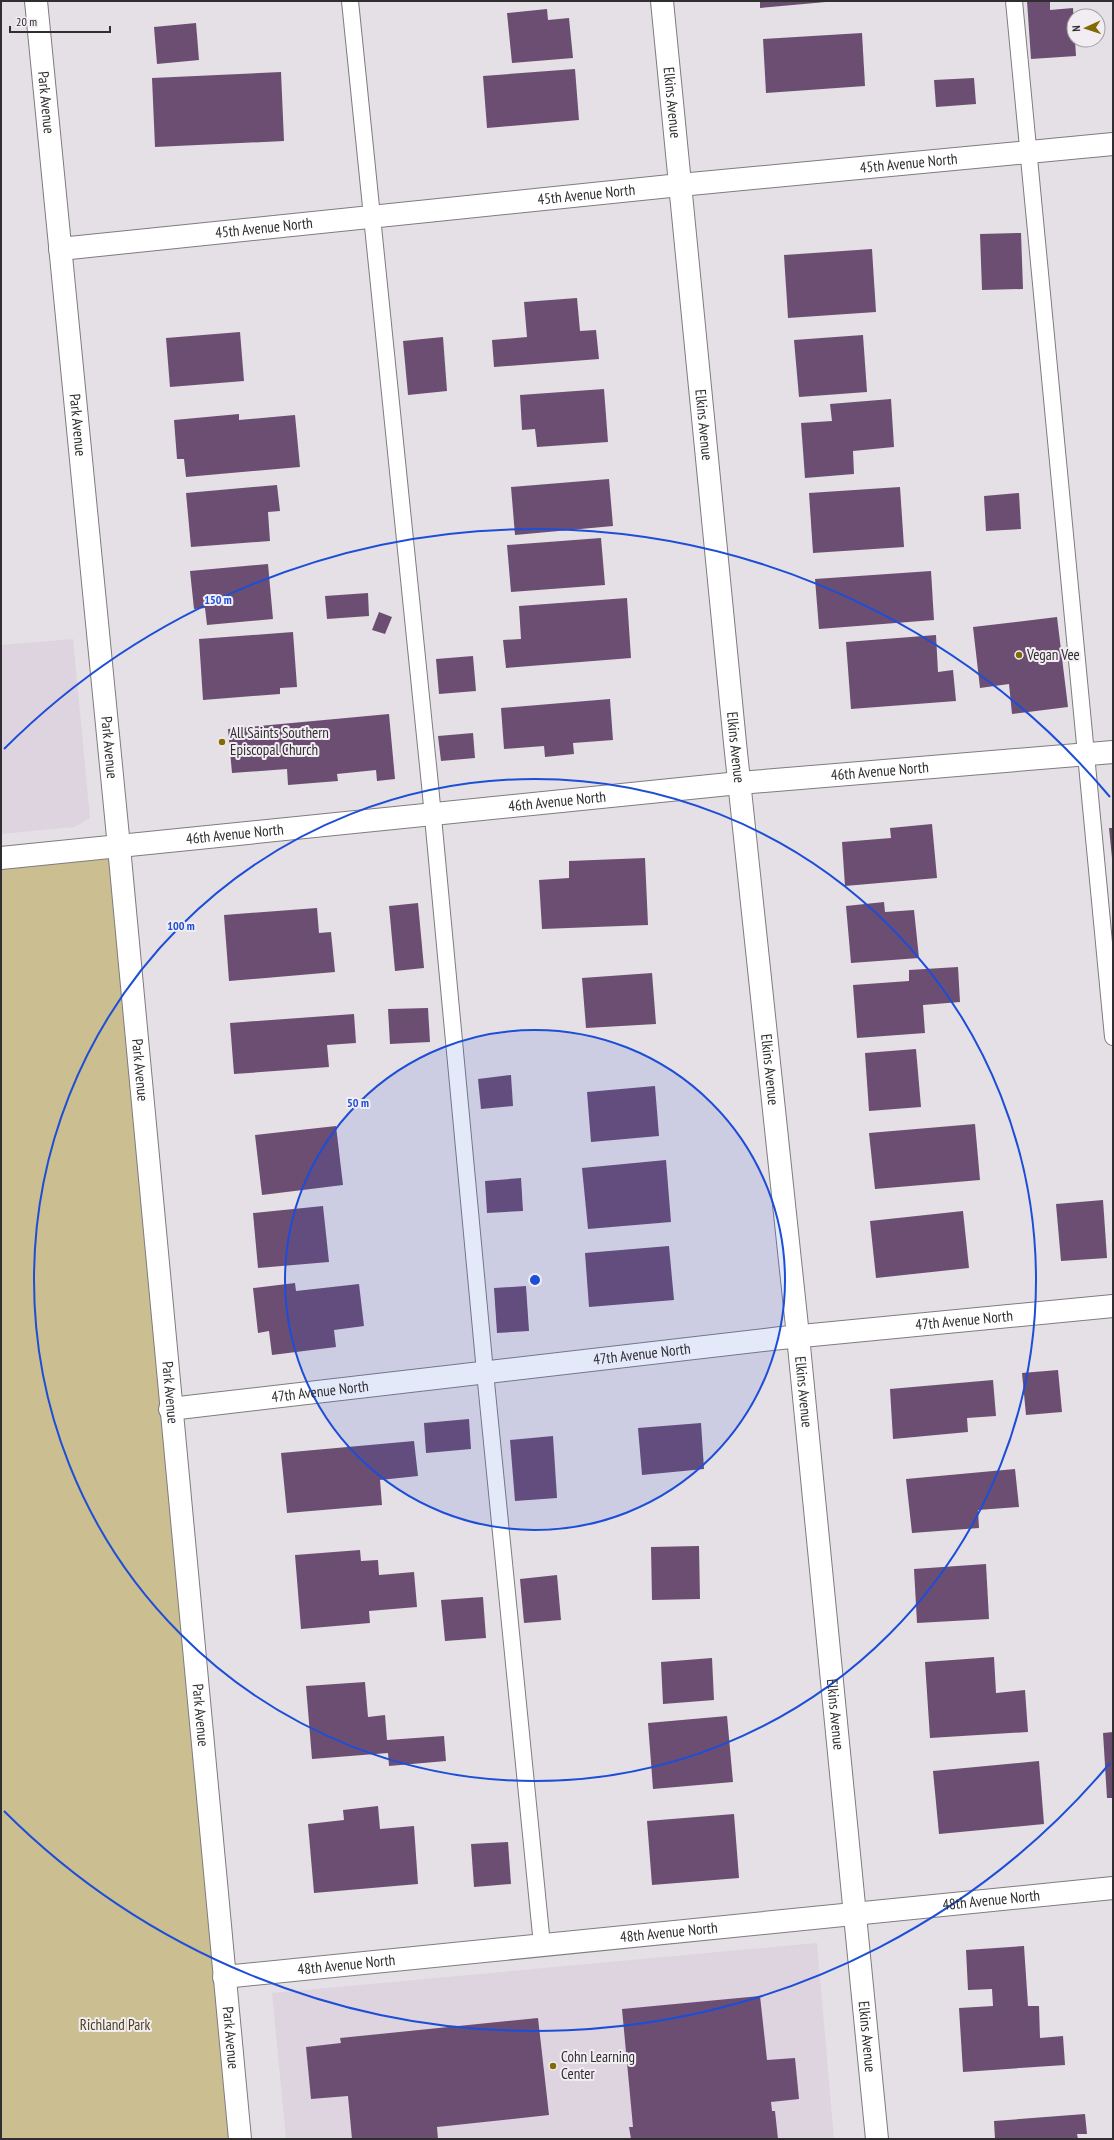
<svg xmlns="http://www.w3.org/2000/svg" width="1114" height="2140" viewBox="0 0 1114 2140" font-family="'PT Sans Narrow',sans-serif">
<style>
.built{fill:#ded4df}
.green{fill:#cbbe90}
.building{fill:#6c4e72}
.lines{fill:none;stroke-linecap:round;stroke-linejoin:round}
.lane-casing{stroke:#7f7b7f;stroke-width:18}
.street-casing{stroke:#7f7b7f;stroke-width:24}
.primary-casing{stroke:#7f7b7f;stroke-width:24}
.lane{stroke:#fff;stroke-width:16}
.street{stroke:#fff;stroke-width:22}
.primary{stroke:#fff;stroke-width:22}
.ring{fill:none;stroke:#1d4ed8;stroke-width:2}
.poi-dot{fill:#826a04;stroke:#f2edf2;stroke-width:1.5}
.labels{text-anchor:middle;stroke-width:4;stroke-linejoin:round;paint-order:stroke}
.street-label{font-size:15px;fill:#302e30;stroke:#f2edf2}
.poi-label{font-size:15px;fill:#302e30;stroke:#f2edf2;text-anchor:start}
.park-label{font-size:15px;fill:#4a3f17;stroke:#f2edf2}
.centre{fill:#1d4ed8;stroke:#f2edf2;stroke-width:2}
.ring-label{font-size:12px;text-anchor:middle;font-weight:bold;fill:#1d4ed8;stroke:#f2edf2;stroke-width:4;stroke-linejoin:round;paint-order:stroke}
</style>
<rect width="100%" height="100%" fill="#e4e0e5"/>
<g class="built">
<path d="M73,639l17,179 -16,9 -73,7v-189z"/>
<path d="M817,1943l17,196h-548l-14,-146z"/>
</g>
<path class="green" d="M119,847l121,1292h-239v-1281z"/>
<g class="building">
<path d="M760,1h66v1l-66,6z"/>
<path d="M1027,1h23v9l23,-2 3,48 -45,3z"/>
<path d="M547,9l1,11 21,-2 4,40 -61,5 -5,-50z"/>
<path d="M196,23l3,37 -42,4 -3,-37z"/>
<path d="M862,33l3,53 -99,7 -3,-54z"/>
<path d="M575,69l4,51 -92,8 -4,-52z"/>
<path d="M281,72l3,69 -129,6 -3,-69z"/>
<path d="M974,78l2,26 -40,3 -2,-27z"/>
<path d="M1021,233l2,56 -41,1 -2,-56z"/>
<path d="M872,249l4,63 -88,6 -4,-63z"/>
<path d="M577,298l3,33 16,-1 3,29 -105,8 -2,-27 35,-3 -3,-35z"/>
<path d="M240,332l4,49 -74,6 -4,-49z"/>
<path d="M863,335l4,57 -68,5 -5,-57z"/>
<path d="M443,337l4,54 -39,4 -5,-54z"/>
<path d="M604,389l4,53 -71,5 -2,-18 -13,1 -2,-35z"/>
<path d="M891,399l3,48 -41,4 1,23 -49,4 -4,-55 31,-2 -2,-17z"/>
<path d="M239,414v6l56,-5 5,52 -114,10 -2,-18h-7l-3,-39z"/>
<path d="M609,479l4,47 -98,9 -4,-48z"/>
<path d="M277,485l3,26 -12,1 2,29 -79,6 -5,-54z"/>
<path d="M900,487l4,60 -91,6 -4,-60z"/>
<path d="M1019,493l2,36 -35,2 -2,-35z"/>
<path d="M601,538l4,47 -94,7 -4,-47z"/>
<path d="M268,564l5,55 -66,6 -2,-17 -11,1 -4,-38z"/>
<path d="M931,571l3,49 -115,9 -4,-50z"/>
<path d="M368,593l1,23 -42,3 -2,-23z"/>
<path d="M627,598l4,60 -125,10 -3,-28 18,-1 -2,-33z"/>
<path d="M379,612l13,5 -7,17 -13,-4z"/>
<path d="M1057,617l11,90 -56,7 -3,-30 -29,4 -7,-61z"/>
<path d="M293,632l4,55 -17,1v6l-77,6 -4,-61z"/>
<path d="M936,635l2,37 15,-2 3,31 -105,8 -5,-67z"/>
<path d="M473,656l3,35 -37,3 -3,-35z"/>
<path d="M610,699l3,41 -40,3 1,11 -29,3 -1,-11 -40,3 -3,-41z"/>
<path d="M389,714l6,65 -18,2 -1,-11 -39,4 1,7 -50,4 -1,-16 -55,4 -4,-44z"/>
<path d="M473,733l2,25 -34,3 -3,-25z"/>
<path d="M932,824l5,54 -92,8 -3,-44 49,-4 -1,-10z"/>
<path d="M1109,828h4v30h-1z"/>
<path d="M645,858l3,67 -106,4 -3,-49 30,-2v-17z"/>
<path d="M884,902l1,10 29,-2 5,48 -68,5 -5,-57z"/>
<path d="M418,903l6,65 -29,3 -6,-65z"/>
<path d="M317,908l2,25 12,-1 4,40 -106,9 -5,-66z"/>
<path d="M958,967l2,35 -37,3 2,28 -68,5 -4,-53 56,-4v-11z"/>
<path d="M652,973l4,51 -70,4 -4,-50z"/>
<path d="M428,1008l2,34 -40,2 -2,-35z"/>
<path d="M354,1014l2,29 -29,2 2,22 -95,7 -4,-51z"/>
<path d="M916,1049l5,58 -52,4 -4,-58z"/>
<path d="M511,1075l2,31 -32,3 -3,-30z"/>
<path d="M655,1086l4,50 -68,6 -4,-50z"/>
<path d="M975,1124l5,56 -105,9 -6,-56z"/>
<path d="M336,1126l7,59 -81,10 -7,-60z"/>
<path d="M666,1160l5,62 -83,7 -6,-61z"/>
<path d="M521,1178l2,33 -36,2 -2,-32z"/>
<path d="M1103,1200l4,58 -46,3 -5,-57z"/>
<path d="M323,1206l6,56 -71,6 -5,-55z"/>
<path d="M963,1211l6,57 -93,10 -6,-57z"/>
<path d="M669,1246l5,54 -85,7 -4,-54z"/>
<path d="M295,1283l1,8 63,-7 5,42 -30,4 2,17 -64,8 -3,-24 -11,2 -5,-45z"/>
<path d="M526,1286l3,45 -32,2 -3,-45z"/>
<path d="M1058,1370l4,42 -36,3 -4,-42z"/>
<path d="M993,1380l3,36 -29,2 1,14 -75,7 -3,-50z"/>
<path d="M469,1419l2,30 -45,4 -2,-30z"/>
<path d="M701,1423l3,46 -62,6 -4,-47z"/>
<path d="M553,1436l4,62 -42,3 -5,-61z"/>
<path d="M414,1441l4,35 -38,4 2,25 -95,8 -6,-60z"/>
<path d="M1015,1469l4,38 -41,3 1,18 -67,5 -6,-54z"/>
<path d="M699,1546l1,53 -48,1 -1,-53z"/>
<path d="M360,1550l1,11 17,-1 1,15 35,-3 3,35 -48,4 1,12 -69,6 -6,-74z"/>
<path d="M986,1564l3,55 -72,4 -3,-54z"/>
<path d="M557,1575l4,45 -37,3 -4,-44z"/>
<path d="M483,1597l3,41 -41,3 -4,-41z"/>
<path d="M994,1657l2,36 29,-3 3,42 -98,6 -5,-76z"/>
<path d="M712,1658l2,42 -51,4 -2,-42z"/>
<path d="M365,1682l3,35 17,-2 2,25 57,-4 2,25 -57,5 -1,-13 -76,6 -6,-73z"/>
<path d="M727,1716l6,66 -80,7 -5,-66z"/>
<path d="M1113,1732v66h-6l-4,-65z"/>
<path d="M1039,1761l5,63 -105,10 -6,-63z"/>
<path d="M378,1806l2,23 34,-3 4,58 -104,9 -6,-69 36,-4 -1,-10z"/>
<path d="M734,1814l5,64 -87,7 -5,-64z"/>
<path d="M508,1842l3,42 -37,3 -3,-43z"/>
<path d="M1024,1946l4,60h11l1,32 23,-2 2,29 -102,7 -4,-64 34,-2 -1,-17 -24,1 -2,-40z"/>
<path d="M760,1996l7,64 28,-2 4,41 -28,3 1,9h3l3,28h-147l-2,-12h4l-11,-118z"/>
<path d="M538,2018l11,97 -112,12 1,12h-86l-4,-43 -37,3 -5,-52 35,-4 -1,-5z"/>
<path d="M1085,2114l2,20h-10l1,5h-83l-1,-18z"/>
</g>
<g class="lines">
<defs>
<g id="lane">
<path d="M350,1l80,784 55,587 57,573"/>
<path d="M1014,1l99,1036"/>
</g>
<g id="street">
<path id="s1" d="M36,1l83,846 121,1292"/>
<path id="s2" d="M662,1l73,742 63,593 79,803"/>
<path id="s3" d="M60,249l620,-64 433,-41"/>
<path id="s4" d="M170,1409l611,-71 332,-32"/>
<path id="s5" d="M224,1977l889,-89"/>
</g>
<g id="primary">
<path id="s6" d="M1,858l738,-75 374,-31"/>
</g>
</defs>
<use href="#lane" class="lane-casing"/>
<use href="#street" class="street-casing"/>
<use href="#primary" class="primary-casing"/>
<use href="#lane" class="lane"/>
<use href="#street" class="street"/>
<use href="#primary" class="primary"/>
</g>
<circle cx="535" cy="1280" r="250" fill="#1d4ed8" fill-opacity=".12"/>
<g class="ring">
<circle cx="535" cy="1280" r="250"/>
<circle cx="535" cy="1280" r="501"/>
<path d="M1110 1763A751 751 0 0 1 4 1811M4 749A751 751 0 0 1 1110 797"/>
</g>
<g class="poi-dot">
<circle cx="1019" cy="655" r="4"/>
<circle cx="222" cy="742" r="4"/>
<circle cx="553" cy="2066" r="4"/>
</g>
<g class="labels">
<g class="street-label">
<text dy="5" stroke="none"><textPath href="#s1" startOffset="102">Park Avenue</textPath></text>
<text dy="5" stroke="none"><textPath href="#s2" startOffset="102">Elkins Avenue</textPath></text>
<text dy="5" stroke="none"><textPath href="#s3" startOffset="853">45th Avenue North</textPath></text>
<text dy="5" stroke="none"><textPath href="#s3" startOffset="529">45th Avenue North</textPath></text>
<text dy="5" stroke="none"><textPath href="#s3" startOffset="205">45th Avenue North</textPath></text>
<text dy="5" stroke="none"><textPath href="#s1" startOffset="426">Park Avenue</textPath></text>
<text dy="5" stroke="none"><textPath href="#s2" startOffset="426">Elkins Avenue</textPath></text>
<text dy="5" stroke="none"><textPath href="#s1" startOffset="750">Park Avenue</textPath></text>
<text dy="5" stroke="none"><textPath href="#s2" startOffset="750">Elkins Avenue</textPath></text>
<text dy="5" stroke="none"><textPath href="#s6" startOffset="883">46th Avenue North</textPath></text>
<text dy="5" stroke="none"><textPath href="#s6" startOffset="559">46th Avenue North</textPath></text>
<text dy="5" stroke="none"><textPath href="#s6" startOffset="235">46th Avenue North</textPath></text>
<text dy="5" stroke="none"><textPath href="#s1" startOffset="1074">Park Avenue</textPath></text>
<text dy="5" stroke="none"><textPath href="#s2" startOffset="1074">Elkins Avenue</textPath></text>
<text dy="5" stroke="none"><textPath href="#s4" startOffset="799">47th Avenue North</textPath></text>
<text dy="5" stroke="none"><textPath href="#s4" startOffset="475">47th Avenue North</textPath></text>
<text dy="5" stroke="none"><textPath href="#s4" startOffset="151">47th Avenue North</textPath></text>
<text dy="5" stroke="none"><textPath href="#s2" startOffset="1398">Elkins Avenue</textPath></text>
<text dy="5" stroke="none"><textPath href="#s1" startOffset="1398">Park Avenue</textPath></text>
<text dy="5" stroke="none"><textPath href="#s1" startOffset="1722">Park Avenue</textPath></text>
<text dy="5" stroke="none"><textPath href="#s2" startOffset="1722">Elkins Avenue</textPath></text>
<text dy="5" stroke="none"><textPath href="#s5" startOffset="771">48th Avenue North</textPath></text>
<text dy="5" stroke="none"><textPath href="#s5" startOffset="447">48th Avenue North</textPath></text>
<text dy="5" stroke="none"><textPath href="#s5" startOffset="123">48th Avenue North</textPath></text>
<text dy="5" stroke="none"><textPath href="#s2" startOffset="2046">Elkins Avenue</textPath></text>
<text dy="5" stroke="none"><textPath href="#s1" startOffset="2046">Park Avenue</textPath></text>
</g>
<g class="poi-label">
<text x="1027" y="660">Vegan Vee</text>
<text x="230" y="738">All Saints Southern<tspan x="230" dy="17">Episcopal Church</tspan></text>
<text x="561" y="2062">Cohn Learning<tspan x="561" dy="17">Center</tspan></text>
</g>
<g class="park-label">
<text x="115" y="2030">Richland Park</text>
</g>
</g>
<circle cx="535" cy="1280" r="6" class="centre"/>
<g class="ring-label">
<text x="218" y="604">150 m</text>
<text x="181" y="930">100 m</text>
<text x="358" y="1107">50 m</text>
</g>
<rect width="1114" height="2140" fill="none" stroke="#302e30" stroke-width="4"/>
<g transform="translate(1086 28) rotate(267)"><circle r="19" fill="#f2edf2" stroke="#a4a1a4"/>
<path d="M0-3L7 15L0 10L-7 15Z" fill="#826a04"/>
<text y="-6" font-size="11" font-weight="bold" text-anchor="middle" fill="#302e30">N</text>
</g>
<path d="M10 26v6h100v-6" fill="none" stroke="#302e30" stroke-width="2"/>
<text x="16" y="26" font-size="12" fill="#302e30" stroke="#f2edf2" stroke-width="3" paint-order="stroke">20 m</text>
</svg>
